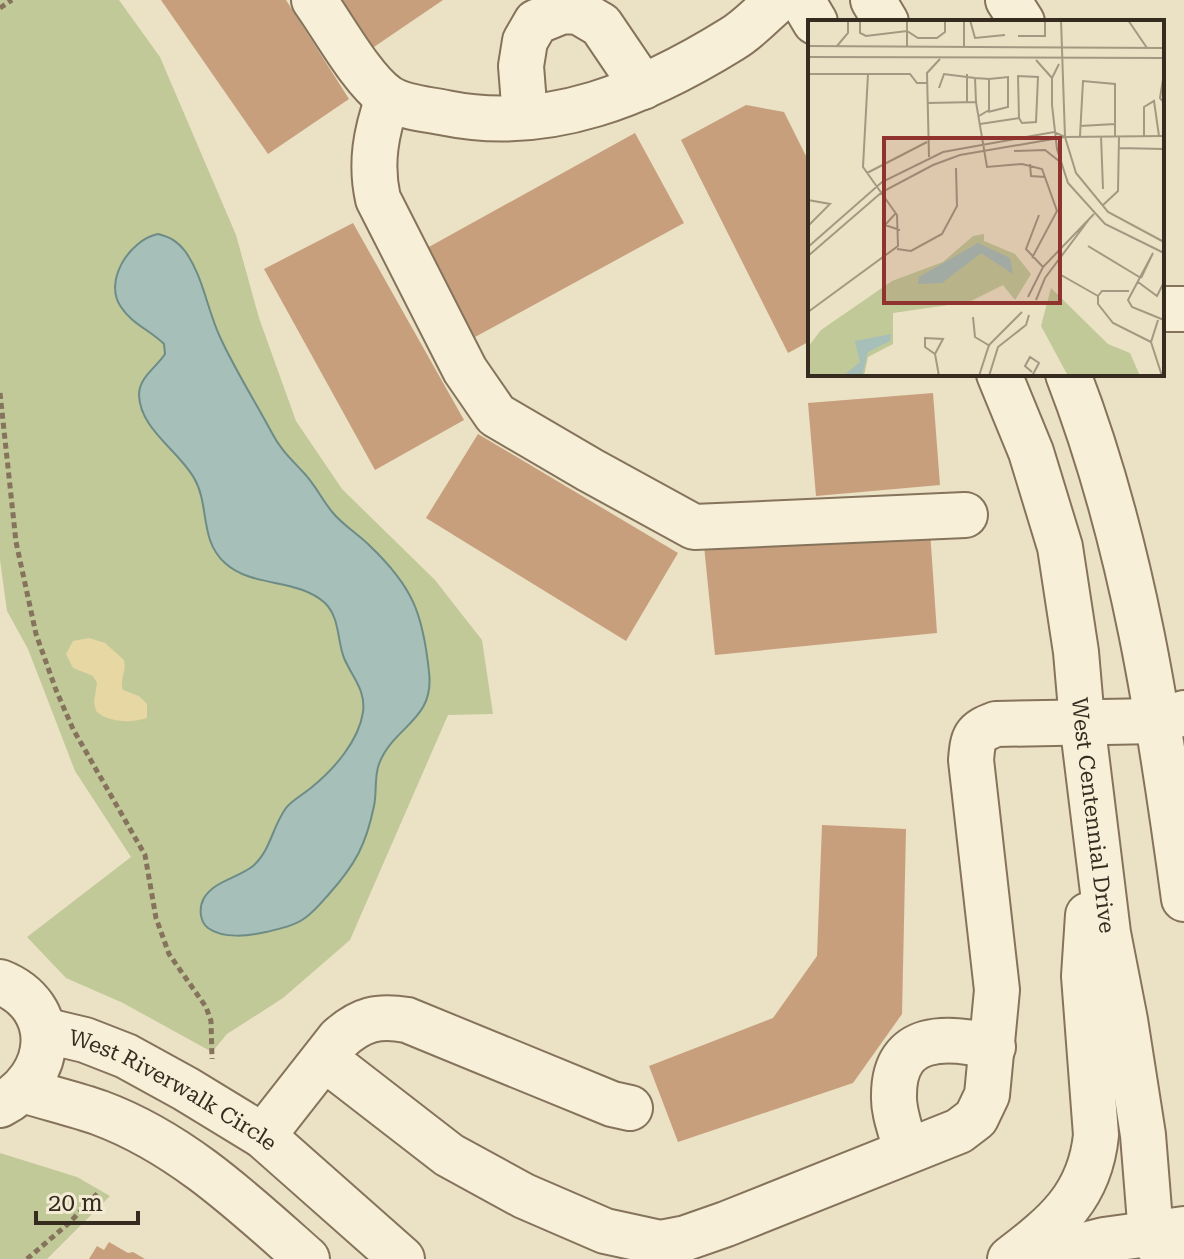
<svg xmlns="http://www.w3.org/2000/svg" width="1184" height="1259" viewBox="0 0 1184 1259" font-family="'Roboto Serif',serif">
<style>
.green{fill:#c1c999}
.sand{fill:#e6d7a3}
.water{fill:#a6bfb9;stroke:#6d8c86;stroke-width:2}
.building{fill:#c79f7c}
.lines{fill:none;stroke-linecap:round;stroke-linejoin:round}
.minor-casing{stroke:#85735c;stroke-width:48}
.path{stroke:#85735c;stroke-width:5;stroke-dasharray:6 4;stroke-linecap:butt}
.minor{stroke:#f7efd7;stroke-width:44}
.labels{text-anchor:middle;stroke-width:7;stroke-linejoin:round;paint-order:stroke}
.street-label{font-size:22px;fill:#362b1f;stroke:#f3ebd3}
.inset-road{fill:none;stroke:#a39882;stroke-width:2}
.view{fill:#90332f;fill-opacity:0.15;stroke:#90332f;stroke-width:4}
.inset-edge{fill:none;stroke:#362b1f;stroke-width:4}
</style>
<rect width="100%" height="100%" fill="#ebe1c4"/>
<g class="green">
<path d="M0,0h119l41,57 76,178 23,83 37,103 46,68 93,91 47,60 11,74 -45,1 -98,225 -67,58 -56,36 -15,18 -89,-49 -57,-25 -39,-41 104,-80 -56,-86 -47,-122 -21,-38 -7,-51z"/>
<path d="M0,1153l77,24 33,19 -63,63h-47z"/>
</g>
<path class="sand" d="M89,638l16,5 19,17c3,11 -5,21 -1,30l16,6 8,8v14c-15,5 -39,5 -51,-7l-2,-9 3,-19 -4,-7 -20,-8 -7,-14 7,-13z"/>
<path class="water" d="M158,234c12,3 19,7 27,17 18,25 22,58 35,86 15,33 35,64 52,96 8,16 19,26 31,39 12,12 19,28 30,41 10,12 26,22 37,33 43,41 53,68 59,126 6,49 -36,54 -50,92 -5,13 -2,29 -5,42 -8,39 -19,59 -45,88 -7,8 -15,18 -24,24 -11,8 -26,11 -39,14 -17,4 -43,7 -58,-4 -9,-7 -9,-21 -4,-30 10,-17 34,-20 49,-32 18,-16 19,-39 33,-58 6,-8 18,-14 26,-21 21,-17 47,-46 51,-75 3,-22 -11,-35 -19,-54 -7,-18 -4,-40 -19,-55 -27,-25 -73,-15 -100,-40 -26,-23 -15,-58 -31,-85 -16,-28 -54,-49 -55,-83 0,-18 17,-27 26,-41l-1,-10c-13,-13 -33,-21 -43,-37 -18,-25 8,-67 37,-73z"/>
<g class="building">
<path d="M161,0h125l63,99 -81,55z"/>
<path d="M334,0h109l-75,51z"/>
<path d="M746,105l38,7 26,52v177l-22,12 -107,-213z"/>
<path d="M635,133l49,90 -209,114 -48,-89z"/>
<path d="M353,223l111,197 -89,50 -111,-201z"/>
<path d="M933,393l7,92 -124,11 -8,-93z"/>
<path d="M478,434l200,119 -52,88 -200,-123z"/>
<path d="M930,531l7,102 -222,22 -11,-109z"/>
<path d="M822,825l84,4 -4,185 -49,69 -175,59 -29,-76 124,-48 44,-62z"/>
<path d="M109,1242l19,11 5,-1 12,7h-56l8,-13 7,4z"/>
</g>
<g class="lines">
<defs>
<g id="minor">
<path d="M314,0c20,28 47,78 73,97 16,11 40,12 59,16 103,21 199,-20 286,-74 17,-10 31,-26 46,-39"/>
<path d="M802,0l13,22"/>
<path d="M873,0l13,22"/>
<path d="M1008,0l14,22"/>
<path d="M388,98c-12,34 -18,65 -10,101l87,171 31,45 94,55 104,57 271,-12"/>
<path d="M525,117l-4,-51 4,-25 11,-19 27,-11 16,1 22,13 42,62"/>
<path d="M1162,309h22"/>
<path id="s1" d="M999,374l32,78 29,95 16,105 6,69 26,212 17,87 18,115 8,100 16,24"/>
<path d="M1068,374c65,168 92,348 116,525"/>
<path d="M0,982c61,24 55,95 0,123"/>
<path id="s2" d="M43,1030l42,10 41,16 60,33 77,47 139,123"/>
<path d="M325,1059l124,96 75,41 81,35 55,12 26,-5 40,-14 233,-93 17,-13 11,-23 10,-105 -26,-230c2,-23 3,-28 25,-36l161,-3 27,-8"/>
<path d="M23,1090c25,8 52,14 77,23 81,30 144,90 207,146"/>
<path d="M263,1136l76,-97c22,-20 39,-24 68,-19l205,84 18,4"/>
<path d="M906,1151c-4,-18 -13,-38 -12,-56 0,-63 54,-59 99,-48"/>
<path d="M1010,1259c46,-35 80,-63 86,-124l-12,-159 4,-61"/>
<path d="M1028,1259l76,-19 80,-11"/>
</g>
</defs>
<use href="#minor" class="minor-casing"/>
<g class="path">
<path d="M0,8l12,-8"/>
<path d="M0,393l16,149 20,92 20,56 17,39 72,126 11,63 13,36 37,53 5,14 1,38"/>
<path d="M27,1259l42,-36 31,-32"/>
</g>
<use href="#minor" class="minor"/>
</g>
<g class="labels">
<g class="street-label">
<text dy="8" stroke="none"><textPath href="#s1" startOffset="454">West Centennial Drive</textPath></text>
<text dy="8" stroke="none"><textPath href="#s2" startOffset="144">West Riverwalk Circle</textPath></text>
</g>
</g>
<g transform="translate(808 20)">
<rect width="356" height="356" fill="#ebe1c4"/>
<path d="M176,214v7l31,13 16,20 -16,26 -12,-15 -34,17 -76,11v31l-25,13 -4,19h-56v-29l13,-17 71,-49 51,-19 30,-26zM243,268l57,56 22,9 10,23h-72l-27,-50z" fill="#c1c999"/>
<path d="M170,223l32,15 3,16 -32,-21 -39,30 -24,1 1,-7zM83,314l-1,7 -22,11 -6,24h-19l17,-14 -5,-21z" fill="#a6bfb9"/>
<path class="inset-road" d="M52,0v13l6,3 41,-5 11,7h19l8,-6v-12M99,0v26M162,0l5,18 30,-3M253,0l4,117 11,36 32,39 56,30M320,0l19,28M210,16h27v-16M0,26l356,2M29,26l11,-13v-13M156,27v-27M0,37l356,1M228,40l16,18M251,44l-7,14v27l5,44 11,34 37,41 59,29M356,53l-4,25 4,5M0,54h102l7,9h10M159,54v28M131,68l5,-14 31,4M168,82l-1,-24 14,1v31l-10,6M119,83l49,-1 11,65 35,-3 20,5 15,42 -25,47M180,92l20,-5v-30l-19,2M172,104l39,-6 3,5 14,-1 2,-45 -20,-1 1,42M272,106l35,-2M272,116l3,-55 32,3v52M293,116l2,53M336,116v-29l10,-6 5,35M310,128l46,1M206,131l31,-1 14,11M121,137l-2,-84 13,-14M222,144l1,12 14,1M59,153l60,-31M0,180l22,4 -22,22M294,186l16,-15 1,-55M88,193l-11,12 15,5M231,195l-13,34 17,18M280,226l53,32M0,227l74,-65 61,-30 111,-20 11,5 99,-1M89,229l14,2 31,-17 15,-28 -1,-38M345,233l-25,47 4,7 32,13M0,236l74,-64 51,-27 27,-10 105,-18M253,255l37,21M333,258l12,-25M330,262l19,14 7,-14M290,276v8l15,19 38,19 7,-22M290,276l4,-5h27M220,277l15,-30 51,-53M228,280l9,-22 45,-60M0,292l90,-66 -1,-31 -34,-48 5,-93M165,297l2,20 15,9M343,322l11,34M127,334l-10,-7v-9l18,1 -8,15 4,22M171,356l10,-31 33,-33M181,356l9,-29 28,-22 3,-10M224,356l7,-13 -9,-6 -5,9 7,6"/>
<path class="view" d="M76,118h176v165h-176z"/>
<rect width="356" height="356" class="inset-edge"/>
</g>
<path d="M36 1211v12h102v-12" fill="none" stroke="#362b1f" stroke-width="4"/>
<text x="48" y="1211" font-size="24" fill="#362b1f" stroke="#f3ebd3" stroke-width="6" paint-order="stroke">20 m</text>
</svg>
